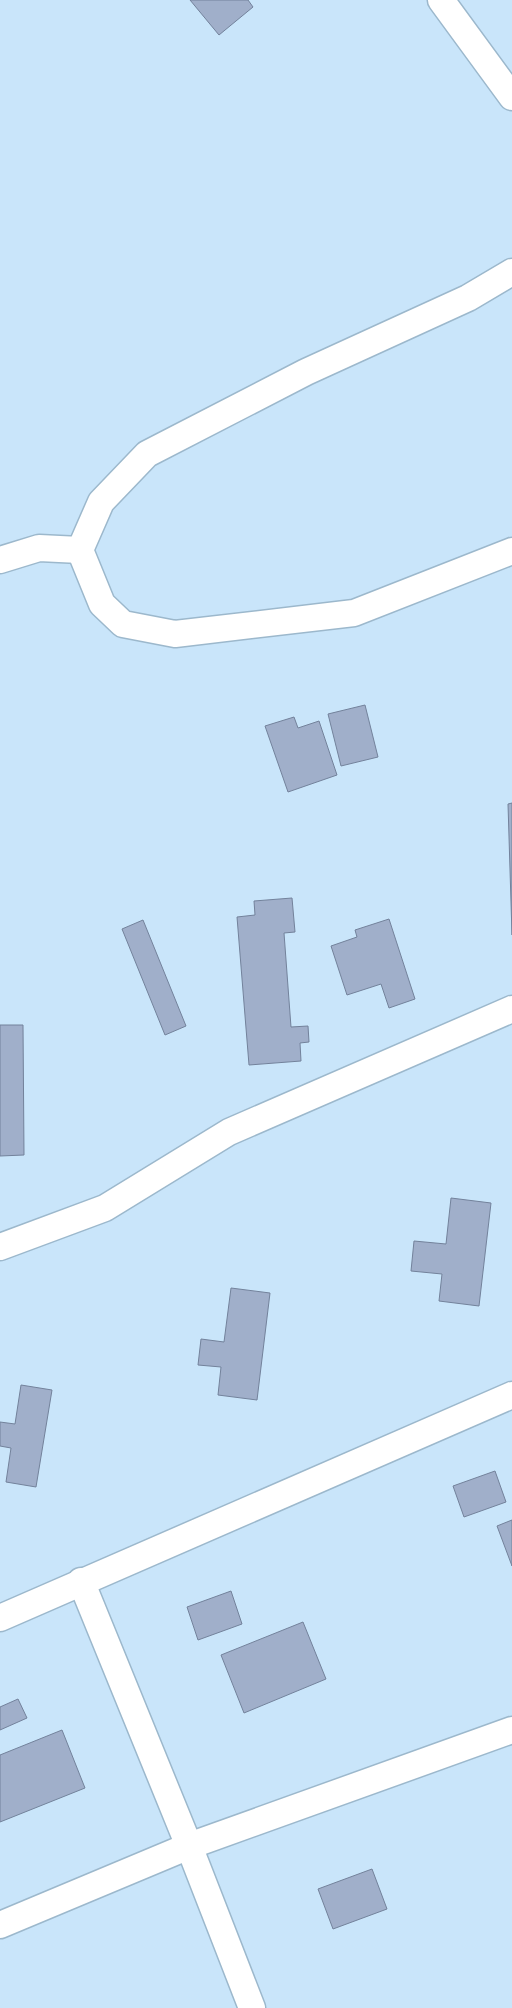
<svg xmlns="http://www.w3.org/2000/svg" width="512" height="2008" viewBox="0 0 512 2008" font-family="'Alegreya Sans',sans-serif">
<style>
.building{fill:#a0afca;stroke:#73829b}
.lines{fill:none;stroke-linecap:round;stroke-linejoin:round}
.street-casing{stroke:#9cb8cc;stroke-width:29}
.street{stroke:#fff;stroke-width:26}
</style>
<rect width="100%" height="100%" fill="#c9e5fa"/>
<g class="building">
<path d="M190,0h58l5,7 -34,28z"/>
<path d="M365,705l13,52 -37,9 -13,-52z"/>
<path d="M294,717l4,11 21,-7 18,54 -49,17 -23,-66z"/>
<path d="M512,803v132l-4,-131z"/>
<path d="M292,898l3,34 -11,1 7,94 17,-1 1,16 -9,1 1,18 -52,4 -12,-148 18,-2 -1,-14z"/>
<path d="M389,919l26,80 -26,9 -8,-24 -34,11 -16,-49 26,-9 -2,-7z"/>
<path d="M143,920l43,106 -21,9 -43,-106z"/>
<path d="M0,1025h23l1,130 -24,1z"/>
<path d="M451,1198l40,5 -12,103 -40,-5 3,-27 -31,-3 3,-30 32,3z"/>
<path d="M231,1288l39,5 -13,107 -39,-5 3,-28 -23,-2 3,-26 23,3z"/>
<path d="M21,1385l31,5 -16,97 -30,-5 5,-34 -11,-2v-24l15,2z"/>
<path d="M495,1471l11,31 -42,15 -11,-31z"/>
<path d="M512,1520v46l-15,-40z"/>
<path d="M231,1591l11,33 -44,16 -11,-33z"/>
<path d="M303,1622l23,57 -82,34 -23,-58z"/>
<path d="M18,1699l9,19 -27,12v-23z"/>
<path d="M62,1730l23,58 -85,34v-67z"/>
<path d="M372,1869l15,40 -54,20 -15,-40z"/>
</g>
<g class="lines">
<defs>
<g id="street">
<path d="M441,0l71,97"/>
<path d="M512,272l-44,26 -162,74 -159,82 -46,48 -21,48 22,54 21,20 52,10 179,-21 158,-62"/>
<path d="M0,560l39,-12 41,2"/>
<path d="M0,1247l105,-39 124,-76 283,-123"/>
<path d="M81,1581l108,265 63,162"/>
<path d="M0,1618l512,-223"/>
<path d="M0,1925l189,-79 323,-116"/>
</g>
</defs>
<use href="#street" class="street-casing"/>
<use href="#street" class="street"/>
</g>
</svg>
